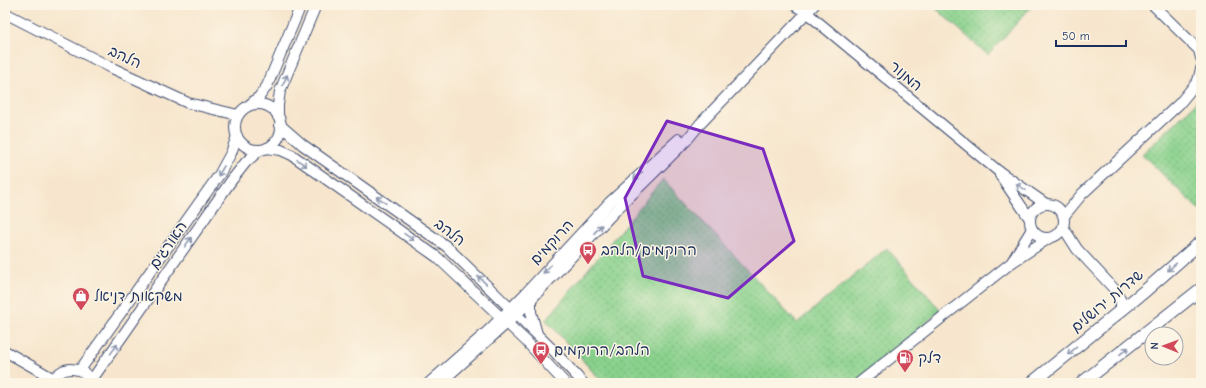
<svg xmlns="http://www.w3.org/2000/svg" width="1206" height="388" viewBox="0 0 1206 388" font-family="'Comic Neue','Playpen Sans Hebrew',sans-serif">
<style>
.grass{fill:url(#grass-dots);stroke:#528075}
.lines{fill:none;stroke-linecap:round;stroke-linejoin:round}
.minor-casing{stroke:#3c4a6f;stroke-width:12}
.major-casing{stroke:#3c4a6f;stroke-width:14}
.minor{stroke:#fff;stroke-width:10}
.major{stroke:#fff;stroke-width:12}
.oneway{stroke:#8d97ae}
.marked{fill:#7b2cbf;fill-opacity:0.2;stroke:#7b2cbf;stroke-width:3;stroke-linejoin:round}
.labels{text-anchor:middle;stroke-width:3;stroke-linejoin:round;paint-order:stroke}
.street-label{font-size:15px;fill:#1b2f5e;stroke:#fcf5e5}
.poi-label{font-size:15px;fill:#1b2f5e;stroke:#fcf5e5;text-anchor:start}
</style>
<defs>
<pattern id="grass-dots" width="8" height="8" patternUnits="userSpaceOnUse"><rect width="8" height="8" fill="#89d18c"/><path d="M2 2h.1M6 6h.1" fill="none" stroke="#6faa76" stroke-width="1.8" stroke-linecap="round"/></pattern>
</defs>
<rect width="100%" height="100%" fill="#fcf5e5"/>
<filter id="ink" filterUnits="userSpaceOnUse"><feTurbulence type="fractalNoise" baseFrequency=".025" numOctaves="2"/><feDisplacementMap in="SourceGraphic" scale="8" xChannelSelector="R" yChannelSelector="G"/><feConvolveMatrix kernelMatrix="1 2 1 2 8 2 1 2 1" color-interpolation-filters="sRGB"/></filter>
<filter id="wash" filterUnits="userSpaceOnUse"><feTurbulence type="fractalNoise" baseFrequency=".012" numOctaves="4" result="noise"/><feDisplacementMap in="SourceGraphic" scale="16" xChannelSelector="R" yChannelSelector="G"/><feGaussianBlur stdDeviation="0.9" result="paint"/><feColorMatrix in="noise" values="0 0 0 0 0 0 0 0 0 0 0 0 0 0 0 0 0 1.4 0 .05"/><feComposite in="paint" operator="in"/></filter>
<g filter="url(#wash)">
<rect width="100%" height="100%" fill="#f7e6cd"/>
<g class="grass">
<path d="M932,5h101l-45,50z"/>
<path d="M1201,95v117l-59,-58 49,-46z"/>
<path d="M663,179l134,144 90,-75 53,62 -79,73h-258l-57,-63z"/>
</g>
</g>
<g filter="url(#ink)">
<g class="lines">
<defs>
<g id="minor">
<path d="M795,5l12,8 190,157 49,34"/>
<path d="M1153,5l46,45 2,8"/>
<path d="M5,13l107,55 76,35 50,12"/>
<circle cx="258" cy="127" r="23"/>
<path d="M248,106l11,-9 8,-11 34,-81"/>
<path d="M278,117v-12l2,-14 36,-86"/>
<path d="M280,125l23,20 143,101 107,104 30,33"/>
<path d="M267,148l14,2 11,5 145,102 89,84 39,42"/>
<path d="M1000,175l30,44"/>
<circle cx="1047" cy="221" r="17"/>
<path d="M1064,216l18,-22 97,-90 19,-23 3,-12"/>
<path d="M1063,227l14,22 39,42 5,10v10"/>
<path d="M1013,260l19,-31"/>
<path d="M531,300v12l6,22"/>
<path d="M5,351l49,28"/>
<path d="M80,370l139,-195 12,-22 6,-17"/>
<path d="M91,381l140,-200 15,-19 14,-12"/>
<path d="M52,383c7,-19 33,-18 40,0"/>
<path d="M429,383l59,-52 37,-37 84,-91 70,-64"/>
<path d="M440,383l76,-68 100,-105 70,-69 14,-17 114,-119"/>
<path d="M859,383l152,-120 38,-25"/>
</g>
<g id="major">
<path d="M1032,383l114,-93 55,-48"/>
<path d="M1082,383l119,-94"/>
</g>
</defs>
<use href="#minor" class="minor-casing"/>
<use href="#major" class="major-casing"/>
<use href="#minor" class="minor"/>
<use href="#major" class="major"/>
</g>
<defs><path id="oneway-shaft" d="M-6 0H5M1.5-3L5.5 0L1.5 3" fill="none" stroke-width="1.6" stroke-linecap="round" stroke-linejoin="round"/></defs>
<g class="oneway">
<use href="#oneway-shaft" transform="translate(285 80) rotate(-67)"/>
<use href="#oneway-shaft" transform="translate(302 163) rotate(35)"/>
<use href="#oneway-shaft" transform="translate(221 171) rotate(121)"/>
<use href="#oneway-shaft" transform="translate(638 176) rotate(137)"/>
<use href="#oneway-shaft" transform="translate(1021 187) rotate(-146)"/>
<use href="#oneway-shaft" transform="translate(381 200) rotate(-145)"/>
<use href="#oneway-shaft" transform="translate(598 229) rotate(-47)"/>
<use href="#oneway-shaft" transform="translate(409 237) rotate(35)"/>
<use href="#oneway-shaft" transform="translate(188 242) rotate(-55)"/>
<use href="#oneway-shaft" transform="translate(1172 267) rotate(138)"/>
<use href="#oneway-shaft" transform="translate(547 269) rotate(133)"/>
<use href="#oneway-shaft" transform="translate(482 280) rotate(-136)"/>
<use href="#oneway-shaft" transform="translate(114 349) rotate(-55)"/>
<use href="#oneway-shaft" transform="translate(1072 351) rotate(141)"/>
<use href="#oneway-shaft" transform="translate(1124 351) rotate(-39)"/>
</g>
</g>
<path class="marked" d="M667,121l96,28 31,92 -66,57 -85,-22 -18,-78z"/>
<defs>
<symbol id="bus-pin" viewBox="-11 -11 22 30"><path d="M0 17L-7.5 6A9.5 9.5 0 1 1 7.5 6Z" fill="#d1495b" stroke="#fcf5e5"/><path d="M-5-6H5V4H4V6H2V4H-2V6H-4V4H-5ZM-3.5-4V0h7V-4ZM-3.5 1.2v1.5H-2V1.2ZM2 1.2v1.5H3.5V1.2Z" fill="#fff"/></symbol>
<symbol id="shop-pin" viewBox="-11 -11 22 30"><path d="M0 17L-7.5 6A9.5 9.5 0 1 1 7.5 6Z" fill="#d1495b" stroke="#fcf5e5"/><path d="M-5-2.5h2.3a2.7 3.5 0 0 1 5.4 0H5L5.5 6h-11ZM-1.5-2.5h3a1.5 2.3 0 0 0-3 0Z" fill="#fff"/></symbol>
<symbol id="fuel-pin" viewBox="-11 -11 22 30"><path d="M0 17L-7.5 6A9.5 9.5 0 1 1 7.5 6Z" fill="#d1495b" stroke="#fcf5e5"/><path d="M-5.5-6h7V0h2V4h1.3V-2.5L3-4.5l.8-.8L6-3V5H2.5V1h-1V6h-7ZM-4.2-4.7v3.2H.2V-4.7Z" fill="#fff"/></symbol>
</defs>
<g fill-rule="evenodd">
<use href="#bus-pin" x="578" y="240" width="20" height="27"/>
<use href="#shop-pin" x="71" y="286" width="20" height="27"/>
<use href="#bus-pin" x="531" y="340" width="20" height="27"/>
<use href="#fuel-pin" x="895" y="348" width="20" height="27"/>
</g>
<g class="labels">
<g class="street-label">
<text transform="translate(125 57) rotate(25)" y="5">הלהב</text>
<text transform="translate(906 76) rotate(40)" y="5">המנור</text>
<text transform="translate(450 232) rotate(38)" y="5">הלהב</text>
<text transform="translate(552 242) rotate(-47)" y="5">הרוקמים</text>
<text transform="translate(168 245) rotate(-55)" y="5">האורגים</text>
<text transform="translate(1107 301) rotate(-40)" y="5">שדרות ירושלים</text>
</g>
<g class="poi-label">
<text x="601" y="255">הרוקמים/הלהב</text>
<text x="94" y="301">משקאות דניאל</text>
<text x="554" y="355">הלהב/הרוקמים</text>
<text x="918" y="363">דלק</text>
</g>
</g>
<rect width="1206" height="388" fill="none" stroke="#fcf5e5" stroke-width="20"/>
<g transform="translate(1164 346) rotate(271)"><circle r="19" fill="#fcf5e5" stroke="#a2a6af"/>
<path d="M0-3L7 15L0 10L-7 15Z" fill="#d1495b"/>
<text y="-6" font-size="11" font-weight="bold" text-anchor="middle" fill="#1b2f5e">N</text>
</g>
<path d="M1056 40v6h70v-6" fill="none" stroke="#1b2f5e" stroke-width="2"/>
<text x="1062" y="40" font-size="12" fill="#1b2f5e" stroke="#fcf5e5" stroke-width="3" paint-order="stroke">50 m</text>
</svg>
